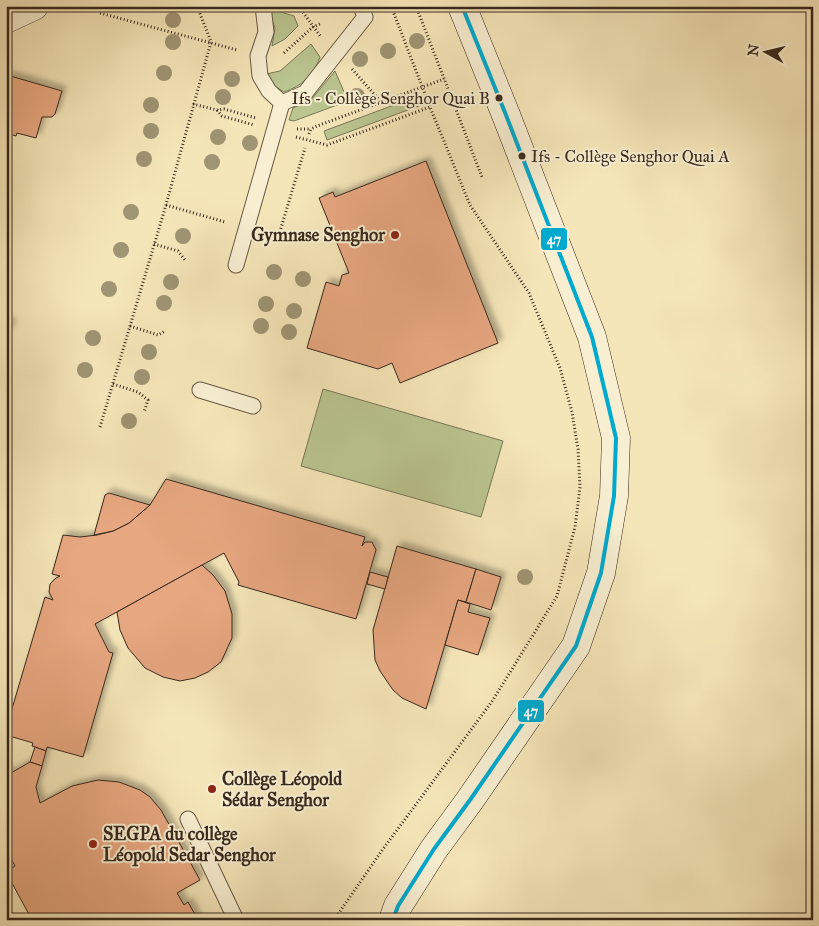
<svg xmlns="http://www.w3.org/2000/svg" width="819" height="926" viewBox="0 0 819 926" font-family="'IM FELL Great Primer',serif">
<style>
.green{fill:#bac590;stroke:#7a7756}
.building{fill:#e7a780;stroke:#39291d;filter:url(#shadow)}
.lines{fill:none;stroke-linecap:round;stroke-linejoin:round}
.lane-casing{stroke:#685844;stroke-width:17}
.street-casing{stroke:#685844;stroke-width:29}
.secondary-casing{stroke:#39291d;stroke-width:29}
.path{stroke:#39291d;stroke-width:3;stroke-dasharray:1 2.5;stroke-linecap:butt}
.lane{stroke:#f8efd2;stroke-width:15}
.street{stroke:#f8efd2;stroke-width:28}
.secondary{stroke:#f8efd2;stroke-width:28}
.bus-1-casing{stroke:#f8efd2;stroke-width:8}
.bus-1{stroke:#00a9ce;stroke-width:4}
.tree{fill:#9f9473}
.bus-dot{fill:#39291d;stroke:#f8efd2;stroke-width:2}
.poi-dot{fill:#8f2418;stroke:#f8efd2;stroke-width:2}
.labels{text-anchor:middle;stroke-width:4;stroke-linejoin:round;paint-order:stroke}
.bus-label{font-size:17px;fill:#39291d;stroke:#f8efd2;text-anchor:end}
.poi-label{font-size:18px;font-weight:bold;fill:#39291d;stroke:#f8efd2;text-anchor:start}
.line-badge{stroke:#f8efd2;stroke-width:2}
.badge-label{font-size:14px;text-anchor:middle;font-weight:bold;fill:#fff}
</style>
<defs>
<filter id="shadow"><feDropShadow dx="4.5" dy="-4.5" stdDeviation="2.5" flood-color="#0004"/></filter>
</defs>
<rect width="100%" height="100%" fill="#f5e6b9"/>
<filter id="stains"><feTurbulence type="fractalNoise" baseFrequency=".004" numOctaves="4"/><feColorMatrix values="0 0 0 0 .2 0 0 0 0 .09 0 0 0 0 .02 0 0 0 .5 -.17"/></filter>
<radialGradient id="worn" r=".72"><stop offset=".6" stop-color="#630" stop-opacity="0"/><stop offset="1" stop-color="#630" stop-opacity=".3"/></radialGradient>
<g class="green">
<path d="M268,8l26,8 4,10 -13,13 -13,7 3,-18z"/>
<path d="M311,44l9,13c-6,18 -18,29 -36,35l-11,-7 -7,-11 14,-3z"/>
<path d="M335,71l13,30 -54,20 -5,-1 4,-12 17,-7z"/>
<path d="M421,95l3,9 -97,36 -3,-9z"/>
<path d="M323,389l180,52 -22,76 -180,-51z"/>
</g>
<g class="building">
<path d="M7,75l55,16 -7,23 -3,3h-10l-6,21 -19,-5 -1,3 -10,-3z"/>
<path d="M426,161l72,182 -98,40 -8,-20 -14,6 -71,-21 19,-66 13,4 3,-11 7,-2 -30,-75 14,-6 2,5z"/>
<path d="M6,321l5,2 -5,14z"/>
<path d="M166,479l199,58 -3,9 3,-4h7l4,8 -20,69 -118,-34 1,-3 -15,-29 -129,71 14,28 4,1 -30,104 -36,-10 -1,4 -14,-5 1,-3 -27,-8v-6l39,-132 8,3 -4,-8 1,-8 6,-6 4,-2 -8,-2 11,-39 17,2 17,-2 16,-4 16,-8 21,-18z"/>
<path d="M109,493l41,12 -21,18 -16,8 -19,4 11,-40z"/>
<path d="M397,546l79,23 -10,33 -8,-2 -32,109 -24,-11 -9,-8 -13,-19 -5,-11 -2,-30z"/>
<path d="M202,565l11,10 12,16 7,23v24l-11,24 -13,10 -13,6 -15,3 -17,-4 -18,-9 -17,-20 -8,-18 -3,-18z"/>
<path d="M476,569l25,8 -10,33 -25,-8z"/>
<path d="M370,572l18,5 -3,12 -18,-5z"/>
<path d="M458,600l12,4 -2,8 22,6 -12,37 -33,-10z"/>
<path d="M35,747l11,4 -4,15 -12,-4z"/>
<path d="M30,762l12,4 -6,21 4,16 32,-17 26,-6 21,2 21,8 10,7 11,13 39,70 -23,13 7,12 4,-3 10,18h-166l-26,-48 9,-6 -9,-17v-10h2l-2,-3v-63l4,-2 1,2z"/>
</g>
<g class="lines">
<defs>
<g id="lane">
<path d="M263,6l3,26 -8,24 2,20 9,15 13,12 23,-10 60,-76 -4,-11"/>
<path d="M236,265l46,-162"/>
<path d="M200,390l53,16"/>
<path d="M188,819l48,101"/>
<path d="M6,919l2,1"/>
</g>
<path id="street" d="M6,19l28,-13"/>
<path id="secondary" d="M393,920l5,-14 36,-57 36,-49 106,-154 25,-73 13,-77 2,-58 -24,-101 -86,-222 -44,-109"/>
</defs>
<use href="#lane" class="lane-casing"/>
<use href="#street" class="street-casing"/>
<use href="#secondary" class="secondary-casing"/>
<g class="path">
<path d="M300,6l2,5 19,26"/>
<path d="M416,6l66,171"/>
<path d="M100,13l137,37"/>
<path d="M284,53l29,-26 9,-4"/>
<path d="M352,69l29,33"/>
<path d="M193,104l24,6 7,-1 32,9"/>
<path d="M217,110l5,6 32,9"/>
<path d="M297,129h14"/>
<path d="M309,134l2,-5 6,-3 127,-47"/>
<path d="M296,137l31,8 103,-38"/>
<path d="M166,205l59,17"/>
<path d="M267,235l11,3 27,-90"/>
<path d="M154,244l24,7 7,9"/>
<path d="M130,326l28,9 7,-4"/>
<path d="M113,384l25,8 10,8 -4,12"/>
<path d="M100,427l66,-222 45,-163 -14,-36"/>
<path d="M334,920l49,-71 110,-149 64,-104 18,-69 5,-40 -2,-38 -6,-37 -12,-44 -31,-75 -59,-88 -40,-98 -39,-101"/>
</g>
<use href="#lane" class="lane"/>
<use href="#street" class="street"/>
<use href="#secondary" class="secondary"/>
<defs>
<path id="bus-1" d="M393,920l5,-14 36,-57 36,-49 106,-154 25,-73 13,-77 2,-58 -24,-101 -86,-222 -44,-109"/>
</defs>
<use href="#bus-1" class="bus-1-casing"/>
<use href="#bus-1" class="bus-1"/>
</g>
<g class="tree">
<circle cx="173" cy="20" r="8"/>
<circle cx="417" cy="41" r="8"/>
<circle cx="173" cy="42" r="8"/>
<circle cx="388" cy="51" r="8"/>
<circle cx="360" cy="59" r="8"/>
<circle cx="164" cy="73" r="8"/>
<circle cx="232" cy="79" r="8"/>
<circle cx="357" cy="96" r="8"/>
<circle cx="223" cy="97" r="8"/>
<circle cx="151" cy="105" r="8"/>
<circle cx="151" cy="131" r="8"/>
<circle cx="218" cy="137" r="8"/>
<circle cx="250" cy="143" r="8"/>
<circle cx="144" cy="159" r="8"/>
<circle cx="212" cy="162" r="8"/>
<circle cx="131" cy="212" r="8"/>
<circle cx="183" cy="236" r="8"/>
<circle cx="121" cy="250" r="8"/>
<circle cx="274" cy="272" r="8"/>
<circle cx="303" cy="279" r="8"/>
<circle cx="171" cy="282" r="8"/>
<circle cx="109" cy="289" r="8"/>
<circle cx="164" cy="303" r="8"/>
<circle cx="266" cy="304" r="8"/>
<circle cx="294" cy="311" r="8"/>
<circle cx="261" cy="326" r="8"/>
<circle cx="289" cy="332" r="8"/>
<circle cx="93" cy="338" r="8"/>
<circle cx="149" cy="352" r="8"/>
<circle cx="85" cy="370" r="8"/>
<circle cx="142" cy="377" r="8"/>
<circle cx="129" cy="421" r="8"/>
<circle cx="525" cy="577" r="8"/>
</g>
<g class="bus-dot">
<circle cx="499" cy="98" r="4.5"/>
<circle cx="522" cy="156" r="4.5"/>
</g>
<g class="poi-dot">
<circle cx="395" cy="235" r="5"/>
<circle cx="212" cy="789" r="5"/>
<circle cx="93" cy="844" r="5"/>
</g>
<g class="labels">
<g class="bus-label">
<text x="490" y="104">Ifs - Collège Senghor Quai B</text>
<text x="531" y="162" text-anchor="start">Ifs - Collège Senghor Quai A</text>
</g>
<g class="poi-label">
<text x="385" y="241" text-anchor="end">Gymnase Senghor</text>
<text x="222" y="785">Collège Léopold<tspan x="222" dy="21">Sédar Senghor</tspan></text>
<text x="103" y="840">SEGPA du collège<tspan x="103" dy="21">Léopold Sedar Senghor</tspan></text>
</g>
</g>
<g class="line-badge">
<rect x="540" y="227" width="28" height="24" rx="5" fill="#00a9ce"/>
<rect x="517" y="699" width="28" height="24" rx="5" fill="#00a9ce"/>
</g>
<g class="badge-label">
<text x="554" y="244">47</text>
<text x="531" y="716">47</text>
</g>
<rect width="819" height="926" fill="none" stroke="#f5e6b9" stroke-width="25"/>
<rect x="8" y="8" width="804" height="911" fill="none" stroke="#39291d" stroke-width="2.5"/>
<rect x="12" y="12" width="794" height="901" fill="none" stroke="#39291d"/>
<g transform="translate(766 52) rotate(278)" stroke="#f8efd2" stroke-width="4" paint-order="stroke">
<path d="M0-4L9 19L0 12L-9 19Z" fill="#39291d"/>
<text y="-8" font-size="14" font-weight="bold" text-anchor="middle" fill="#39291d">N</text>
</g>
<rect width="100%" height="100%" filter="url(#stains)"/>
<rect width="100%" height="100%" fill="url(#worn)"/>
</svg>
